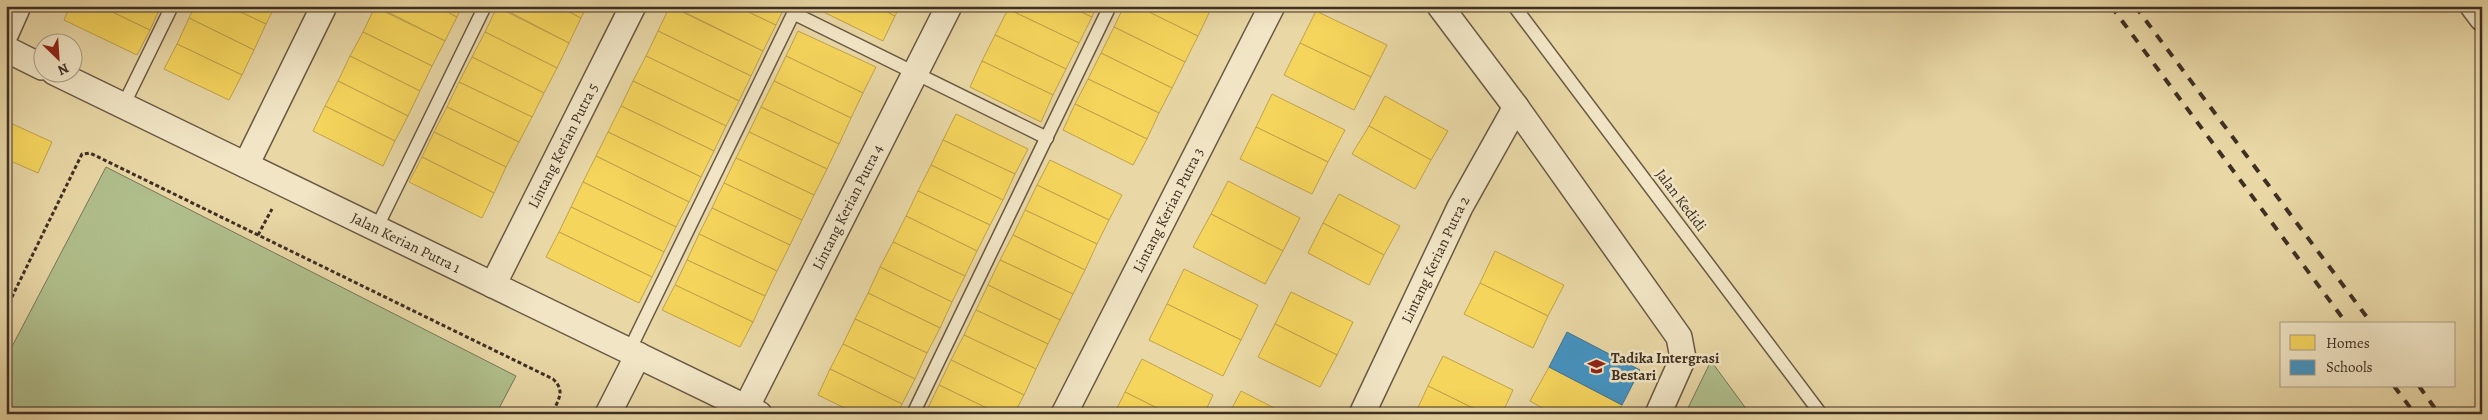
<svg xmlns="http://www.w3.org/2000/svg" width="2488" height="420" viewBox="0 0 2488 420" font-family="Alegreya,serif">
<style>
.green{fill:#b0bf8c;stroke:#777758}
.homes{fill:#f6d55c;stroke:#bfa34b}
.schools{fill:#4393c3;stroke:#427593}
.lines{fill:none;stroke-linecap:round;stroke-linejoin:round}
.lane-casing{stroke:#695944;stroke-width:15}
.street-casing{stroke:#695944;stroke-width:28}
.path{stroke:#3e2f23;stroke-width:3;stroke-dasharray:4 2.5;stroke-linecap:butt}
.lane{stroke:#f1e5c5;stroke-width:12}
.street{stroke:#f1e5c5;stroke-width:25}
.rail{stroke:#3e2f23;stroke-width:4;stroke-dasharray:9 9;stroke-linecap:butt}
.labels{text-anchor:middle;stroke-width:5;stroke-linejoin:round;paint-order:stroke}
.street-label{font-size:15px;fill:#3e2f23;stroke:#f1e5c5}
.poi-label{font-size:15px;font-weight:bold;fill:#3e2f23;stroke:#f1e5c5;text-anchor:start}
</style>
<rect width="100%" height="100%" fill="#e9d7a6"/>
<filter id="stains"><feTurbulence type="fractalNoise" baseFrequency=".004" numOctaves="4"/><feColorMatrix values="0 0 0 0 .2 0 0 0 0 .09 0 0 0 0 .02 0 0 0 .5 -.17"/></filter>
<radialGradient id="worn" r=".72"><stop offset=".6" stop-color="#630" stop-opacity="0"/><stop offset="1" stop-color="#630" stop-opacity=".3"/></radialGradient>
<g class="green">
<path d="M106,167l410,209 -20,38h-490v-56z"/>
<path d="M1711,361l39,53h-65z"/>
</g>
<g class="homes">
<path d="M70,6h30l50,24 -13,25 -73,-35z"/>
<path d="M100,6h61l-11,24z"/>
<path d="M195,6h33l38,18 -12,26 -65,-32z"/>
<path d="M228,6h47l-9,18z"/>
<path d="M376,6h60l21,11 -12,24z"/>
<path d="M436,6h26l-5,11z"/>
<path d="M498,6h60l23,12 -12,25z"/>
<path d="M558,6h29l-6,12z"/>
<path d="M670,6l93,45 -12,25 -93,-45z"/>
<path d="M672,6h64l40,19 -13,26z"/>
<path d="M736,6h49l-9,19z"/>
<path d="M811,6h65l19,10 -12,25z"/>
<path d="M876,6h24l-5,10z"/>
<path d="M1009,6h60l23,11 -13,26 -71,-34z"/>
<path d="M1069,6h28l-5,11z"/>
<path d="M1124,6h13l61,30 -13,26 -71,-35z"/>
<path d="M1137,6h65l8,5 -12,25z"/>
<path d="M375,7l70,34 -13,25 -69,-34z"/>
<path d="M497,7l72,36 -12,25 -72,-36z"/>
<path d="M1008,9l71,34 -13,26 -71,-34z"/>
<path d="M1316,11l71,34 -16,32 -71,-34z"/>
<path d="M189,18l65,32 -12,25 -65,-31z"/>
<path d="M1114,27l71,35 -13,26 -71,-35z"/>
<path d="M658,31l93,45 -12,25 -93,-45z"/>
<path d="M798,31l78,36 -13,26 -77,-37z"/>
<path d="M363,32l69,34 -12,25 -70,-35z"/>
<path d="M485,32l72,36 -13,25 -72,-36z"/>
<path d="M995,35l71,34 -13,26 -71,-34z"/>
<path d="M1300,43l71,34 -17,33 -70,-35z"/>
<path d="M177,44l65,31 -13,25 -65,-31z"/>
<path d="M1101,53l71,35 -13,25 -71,-34z"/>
<path d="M350,56l70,35 -12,25 -70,-35z"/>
<path d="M646,56l93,45 -13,25 -93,-45z"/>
<path d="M786,56l77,37 -12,25 -77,-37z"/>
<path d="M472,57l72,36 -12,24 -73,-35z"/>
<path d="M982,61l71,34 -12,27 -71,-35z"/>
<path d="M1088,79l71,34 -12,26 -72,-35z"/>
<path d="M338,81l70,35 -13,25 -70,-35z"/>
<path d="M633,81l93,45 -12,25 -93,-45z"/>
<path d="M774,81l77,37 -12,26 -78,-37z"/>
<path d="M459,82l73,35 -13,25 -72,-35z"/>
<path d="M1272,94l73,36 -17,32 -72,-35z"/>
<path d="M1385,96l63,35 -17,29 -62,-34z"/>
<path d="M1075,104l72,35 -14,26 -70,-35z"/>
<path d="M325,106l70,35 -12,25 -70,-35z"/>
<path d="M621,106l93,45 -13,26 -93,-45z"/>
<path d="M447,107l72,35 -13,25 -72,-35z"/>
<path d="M761,107l78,37 -12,25 -78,-37z"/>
<path d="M956,114l72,35 -13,25 -72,-34z"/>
<path d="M6,121l46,21 -14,31 -32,-14z"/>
<path d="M1369,126l62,34 -16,29 -63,-35z"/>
<path d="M1256,127l72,35 -16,32 -72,-35z"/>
<path d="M434,132l72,35 -12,26 -72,-36z"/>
<path d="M608,132l93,45 -12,25 -93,-46z"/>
<path d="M749,132l78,37 -13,26 -78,-37z"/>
<path d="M943,140l72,34 -12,26 -72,-35z"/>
<path d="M596,156l93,46 -13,25 -93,-45z"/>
<path d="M422,157l72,36 -12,25 -73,-36z"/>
<path d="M736,158l78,37 -12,25 -78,-37z"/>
<path d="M1050,160l72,35 -13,25 -72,-35z"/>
<path d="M931,165l72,35 -13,25 -72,-34z"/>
<path d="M1228,181l72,37 -17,33 -72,-37z"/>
<path d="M583,182l93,45 -12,25 -93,-45z"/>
<path d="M724,183l78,37 -12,25 -78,-37z"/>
<path d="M1037,185l72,35 -12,24 -72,-34z"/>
<path d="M918,191l72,34 -13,26 -71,-35z"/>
<path d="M1339,194l61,32 -16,29 -61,-32z"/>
<path d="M571,207l93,45 -12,25 -93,-45z"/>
<path d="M712,208l78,37 -13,26 -78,-37z"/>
<path d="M1025,210l72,34 -12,26 -72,-35z"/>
<path d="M1211,214l72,37 -18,33 -72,-37z"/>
<path d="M906,216l71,35 -12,25 -72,-34z"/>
<path d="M1323,223l61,32 -15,30 -61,-32z"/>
<path d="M559,232l93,45 -13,26 -93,-46z"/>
<path d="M699,234l78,37 -12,25 -78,-36z"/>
<path d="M1013,235l72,35 -12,24 -73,-34z"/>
<path d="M893,242l72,34 -13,26 -72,-35z"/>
<path d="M1495,251l69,34 -16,31 -68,-33z"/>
<path d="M687,260l78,36 -12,26 -78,-37z"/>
<path d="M1000,260l73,34 -13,26 -72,-35z"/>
<path d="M880,267l72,35 -12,26 -72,-35z"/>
<path d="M1184,269l74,36 -17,35 -74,-36z"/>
<path d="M1480,283l68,33 -15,32 -69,-34z"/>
<path d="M675,285l78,37 -13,25 -78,-37z"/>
<path d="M988,285l72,35 -12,24 -72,-34z"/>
<path d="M1291,292l62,30 -16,33 -62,-31z"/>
<path d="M868,293l72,35 -13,25 -72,-34z"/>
<path d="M1167,304l74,36 -18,36 -74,-36z"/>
<path d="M976,310l72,34 -12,25 -72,-34z"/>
<path d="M855,319l72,34 -12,26 -72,-35z"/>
<path d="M1275,324l62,31 -17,32 -62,-30z"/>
<path d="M964,335l72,34 -12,26 -73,-35z"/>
<path d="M843,344l72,35 -13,25 -72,-35z"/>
<path d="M1443,356l70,34 -11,24h-17l-57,-28z"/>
<path d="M1142,359l71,36 -9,19h-35l-44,-22z"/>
<path d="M951,360l73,35 -10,19h-15l-60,-29z"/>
<path d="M1549,367l73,38 -5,9h-64l-23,-13z"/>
<path d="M830,369l72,35 -5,10h-40l-39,-19z"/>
<path d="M939,385l60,29h-63l-9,-4z"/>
<path d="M1428,386l57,28h-70z"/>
<path d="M1241,391l45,23h-57z"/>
<path d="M1125,392l44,22h-55z"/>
</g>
<path class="schools" d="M1567,332l73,38 -18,35 -73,-38z"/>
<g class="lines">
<defs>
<g id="lane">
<path d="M1514,6l307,408"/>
<path d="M793,13l254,125"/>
<path d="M123,106l49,-100"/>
<path d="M376,229l109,-223"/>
<path d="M629,351l168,-345"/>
<path d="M913,414l197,-408"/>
</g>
<g id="street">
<path d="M1440,6l76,101 163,230 4,21 -25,56"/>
<path d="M2473,6l9,12"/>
<path d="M6,33l12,-27"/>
<path d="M6,49l36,18"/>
<path id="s1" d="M54,72l705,342"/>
<path d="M246,165l78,-159"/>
<path id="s2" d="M493,285l140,-279"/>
<path id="s3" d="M746,408l203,-402"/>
<path d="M608,414l30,-59"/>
<path id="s4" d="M1064,414l208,-408"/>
<path id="s5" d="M1362,414l98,-207 56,-100"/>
</g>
</defs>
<use href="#lane" class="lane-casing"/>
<use href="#street" class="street-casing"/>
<g class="path">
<path d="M258,235l14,-26"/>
<path d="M6,309l74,-151 2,-4 8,-1 463,226c13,12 5,21 -1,35"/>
</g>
<use href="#lane" class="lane"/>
<use href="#street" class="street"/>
<g class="rail">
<path d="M2111,6l236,318"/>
<path d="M2135,6l237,318"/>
<path d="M2394,386l21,28"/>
<path d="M2419,386l20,28"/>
</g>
</g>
<defs>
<symbol id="school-bare" viewBox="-9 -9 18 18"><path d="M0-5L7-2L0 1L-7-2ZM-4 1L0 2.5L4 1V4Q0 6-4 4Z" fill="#8f2418" stroke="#f1e5c5" stroke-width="2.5" paint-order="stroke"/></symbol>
</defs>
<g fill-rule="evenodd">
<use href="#school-bare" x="1584" y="354" width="25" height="25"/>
</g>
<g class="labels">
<g class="street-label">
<text dy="5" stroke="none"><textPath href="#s2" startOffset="156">Lintang Kerian Putra 5</textPath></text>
<text transform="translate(1681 200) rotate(53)" y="5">Jalan Kedidi</text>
<text dy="5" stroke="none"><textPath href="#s3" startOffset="225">Lintang Kerian Putra 4</textPath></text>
<text dy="5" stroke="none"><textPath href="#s4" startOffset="229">Lintang Kerian Putra 3</textPath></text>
<text dy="5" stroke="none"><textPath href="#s1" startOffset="391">Jalan Kerian Putra 1</textPath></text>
<text dy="5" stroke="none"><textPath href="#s5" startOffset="171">Lintang Kerian Putra 2</textPath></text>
</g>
<g class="poi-label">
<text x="1611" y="363">Tadika Intergrasi<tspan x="1611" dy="17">Bestari</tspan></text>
</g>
</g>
<rect width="2488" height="420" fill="none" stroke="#e9d7a6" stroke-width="25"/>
<rect x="8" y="8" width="2473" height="405" fill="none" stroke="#3e2f23" stroke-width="2.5"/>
<rect x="12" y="12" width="2463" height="395" fill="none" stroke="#3e2f23"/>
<rect x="2280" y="322" width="175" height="65" fill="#f1e5c5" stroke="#a99c84"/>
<rect x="2290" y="335" width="25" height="15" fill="#f6d55c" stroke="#a99c84"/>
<text x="2326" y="348" font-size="15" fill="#3e2f23">Homes</text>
<rect x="2290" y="360" width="25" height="15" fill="#4393c3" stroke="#a99c84"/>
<text x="2326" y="372" font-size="15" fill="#3e2f23">Schools</text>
<g transform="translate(58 58) rotate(155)"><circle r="24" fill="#f1e5c5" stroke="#a99c84"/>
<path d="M0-4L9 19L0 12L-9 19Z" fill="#8f2418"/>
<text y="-8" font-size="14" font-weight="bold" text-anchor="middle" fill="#3e2f23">N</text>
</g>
<rect width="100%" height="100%" filter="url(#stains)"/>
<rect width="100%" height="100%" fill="url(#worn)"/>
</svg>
